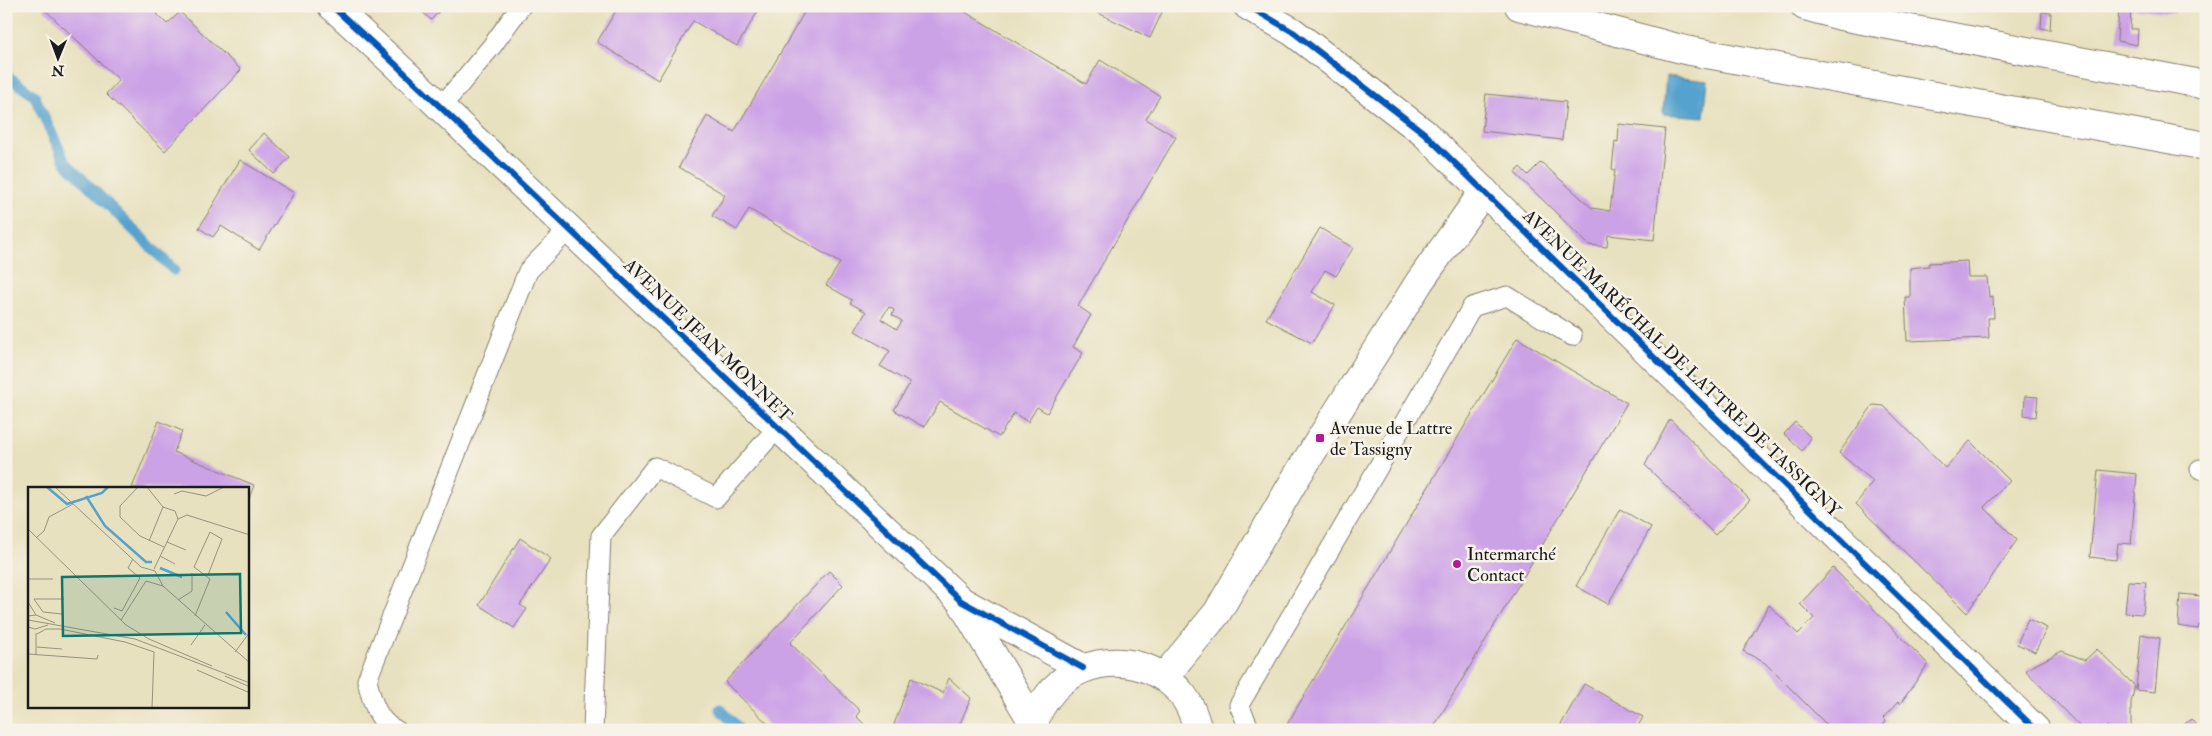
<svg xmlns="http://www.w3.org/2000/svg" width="2212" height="736" viewBox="0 0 2212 736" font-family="'IM FELL Double Pica',serif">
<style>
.water{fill:#54a2ce;stroke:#385f75}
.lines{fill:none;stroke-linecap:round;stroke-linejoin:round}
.stream{stroke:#54a2ce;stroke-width:11}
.building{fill:#cca2e7;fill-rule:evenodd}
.service-casing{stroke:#827e6e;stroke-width:21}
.minor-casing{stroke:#827e6e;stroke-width:30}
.tertiary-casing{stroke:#827e6e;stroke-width:30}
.secondary-casing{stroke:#827e6e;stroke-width:30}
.service{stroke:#fff;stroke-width:19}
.minor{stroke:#fff;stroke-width:28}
.tertiary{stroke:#fff;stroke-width:28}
.secondary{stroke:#fff;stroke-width:28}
.cycleway-casing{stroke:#f7f3e8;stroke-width:9}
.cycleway{stroke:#0057b8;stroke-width:6}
.poi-dot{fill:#b5179e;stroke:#f7f3e8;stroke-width:2}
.labels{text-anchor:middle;stroke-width:5;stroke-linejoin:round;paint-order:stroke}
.street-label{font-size:18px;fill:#1c1c1c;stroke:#f7f3e8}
.poi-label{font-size:18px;fill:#1c1c1c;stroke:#f7f3e8;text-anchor:start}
.inset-river{fill:none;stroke:#54a2ce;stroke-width:2.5}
.inset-road{fill:none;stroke:#96927e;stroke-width:1}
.view{fill:#0f766e;fill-opacity:0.15;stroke:#0f766e;stroke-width:2.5}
.inset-edge{fill:none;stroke:#1c1c1c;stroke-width:2.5}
</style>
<rect width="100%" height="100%" fill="#f7f3e8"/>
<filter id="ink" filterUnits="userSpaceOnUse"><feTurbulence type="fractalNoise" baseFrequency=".02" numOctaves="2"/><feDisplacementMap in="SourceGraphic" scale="10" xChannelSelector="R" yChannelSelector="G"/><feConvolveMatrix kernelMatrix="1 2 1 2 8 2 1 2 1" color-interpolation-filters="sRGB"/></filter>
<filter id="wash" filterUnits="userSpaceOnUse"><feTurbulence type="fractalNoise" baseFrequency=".0096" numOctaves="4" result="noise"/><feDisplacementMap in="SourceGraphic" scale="20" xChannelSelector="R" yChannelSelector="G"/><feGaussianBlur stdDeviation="1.12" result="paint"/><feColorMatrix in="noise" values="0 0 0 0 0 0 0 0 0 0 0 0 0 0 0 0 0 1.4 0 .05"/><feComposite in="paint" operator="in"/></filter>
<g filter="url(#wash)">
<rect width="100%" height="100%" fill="#e8e1bf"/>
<path class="water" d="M1666,76l42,5 -4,36 -41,-3z"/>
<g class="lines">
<g class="stream">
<path d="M6,75l28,20 31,67 109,108"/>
<path d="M720,709l20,21"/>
</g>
</g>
<g id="blocks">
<g class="building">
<path d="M41,6h108l18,18 13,-12 61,58 -76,81 -59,-57 13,-14z"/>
<path d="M416,6h28l-13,14z"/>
<path d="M619,6h142l-24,40 -44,-25 -35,59 -61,-38z"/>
<path d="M808,6h147l131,78 14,-24 60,36 -14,23 30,18 -98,169 13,9 -18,32 10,6 -36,60 -10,-6 -9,15 -14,-9 -15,24 -59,-35 -16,25 -30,-17 16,-27 -30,-17 10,-15 -35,-20 11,-19 -16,-9 2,-3 -26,-15 14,-22 -91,-54 -12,21 -25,-14 13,-21 -46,-28 28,-51 27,16zM889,307l5,3 -2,5 10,6 -5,8 -16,-10z"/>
<path d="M1093,6h72l-15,32 -58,-28z"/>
<path d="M2119,6h56v7l-44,-5 -1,21h8l-1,16 -20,-4z"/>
<path d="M2042,12l9,1 -1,17 -9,-2z"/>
<path d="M1486,94l80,8 -4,38 -80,-9z"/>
<path d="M1619,124l46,5 -11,111 -46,-5 -1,12 -18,-2 -74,-72 5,-6 8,8 13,-13 51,46 18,3 5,-41 -3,-1 3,-28 3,1z"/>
<path d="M264,133l26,24 -16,17 -25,-24z"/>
<path d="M240,160l54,33 -35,57 -38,-24 -8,11 -14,-9z"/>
<path d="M1320,228l33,20 -17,28 -11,-6 -13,22 23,13 -23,38 -46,-24z"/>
<path d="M1967,261l1,16h19l2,20 4,-1 1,22h-6l1,20 -82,3 -2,-44h5v-29l19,-2v-3z"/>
<path d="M1517,338l110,65 -195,327h-139l-7,-4z"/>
<path d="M2025,396l13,1 -2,20 -12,-2z"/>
<path d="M1873,405l11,1 61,62 25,-27 40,40 -26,26 33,33 -50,73 -111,-109 17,-23 -34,-28z"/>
<path d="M1670,419l80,81 -35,35 -70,-70z"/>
<path d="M159,421l23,10 -8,21 80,33 -6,16v-13h-116z"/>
<path d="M1795,422l16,16 -9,13 -18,-17z"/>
<path d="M2098,470l39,4 -6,70 -13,-1 -2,17 -26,-3z"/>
<path d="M1620,509l31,18 -43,77 -32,-18z"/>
<path d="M520,538l31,21 -31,46 7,4 -13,19 -35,-23z"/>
<path d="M1833,568l95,96 -28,40 -2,-2 -15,16 3,3 -6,9h-48l-67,-67 -22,-12 26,-46 29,29 16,-16 -14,-14z"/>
<path d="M2204,568l2,58 -7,-1 -1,4 -20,-3 2,-32 22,2z"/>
<path d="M829,571l14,14 -53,58 70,68 -4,5 14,14h-96l-49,-48z"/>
<path d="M2128,581l18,1 -3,32 -18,-1z"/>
<path d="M2028,619l19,9 -12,24 -18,-8z"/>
<path d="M2141,634l19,4 -5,54 -19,-2z"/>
<path d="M2097,649l38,37 -4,16v28h-19l-5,-4 -4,4h-20l-57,-59 3,-3 33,-17 23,9z"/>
<path d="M911,678l32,15 6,-15 22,20 -14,32h-65z"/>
<path d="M1584,684l59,33 -7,13h-78z"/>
<path d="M2191,719l9,11h-22z"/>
</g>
</g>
</g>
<g filter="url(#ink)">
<use href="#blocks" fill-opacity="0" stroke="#827e6e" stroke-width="1"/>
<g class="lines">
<defs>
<g id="service">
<path d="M441,107l51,-61 29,-40"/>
<path d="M2200,469l6,1"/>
<path d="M396,730c-19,-8 -25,-32 -29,-50l161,-409 41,-42"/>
<path d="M593,730l8,-194 54,-69 61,31 62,-71"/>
<path d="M1250,730l-11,-25 233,-398 35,-11 65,40"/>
</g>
<g id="minor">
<path d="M1248,6l45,26 131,101 612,597"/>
<path d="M1805,6l36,10 365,69"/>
<path d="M1164,677l53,-64 80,-137 123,-195 64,-90"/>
</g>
<g id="tertiary">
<path d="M332,6l62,57 567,538 122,67"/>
<path d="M962,603l72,121"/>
<path d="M1033,730c2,-16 11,-30 21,-41 33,-36 94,-35 126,3 10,11 14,24 18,38"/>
</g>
<path id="secondary" d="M1519,6l166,44 521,96"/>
</defs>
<use href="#service" class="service-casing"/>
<use href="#minor" class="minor-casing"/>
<use href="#tertiary" class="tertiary-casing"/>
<use href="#secondary" class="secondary-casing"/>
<use href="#service" class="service"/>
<use href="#minor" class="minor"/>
<use href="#tertiary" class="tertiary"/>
<use href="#secondary" class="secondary"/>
<defs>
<g id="cycleway">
<path d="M332,6l62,57 567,538 122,67"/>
<path d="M1248,6l45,26 131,101 612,597"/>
</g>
</defs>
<use href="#cycleway" class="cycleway-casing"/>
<use href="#cycleway" class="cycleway"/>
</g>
</g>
<g class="poi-dot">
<rect x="1315" y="433" width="10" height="10" rx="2.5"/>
<circle cx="1457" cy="564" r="5"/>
</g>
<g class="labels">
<g class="street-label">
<text transform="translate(708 340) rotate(44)" y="6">AVENUE JEAN MONNET</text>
<text transform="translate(1682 363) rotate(44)" y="6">AVENUE MARÉCHAL DE LATTRE DE TASSIGNY</text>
</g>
<g class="poi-label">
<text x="1330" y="434">Avenue de Lattre<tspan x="1330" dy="21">de Tassigny</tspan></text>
<text x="1467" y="560">Intermarché<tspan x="1467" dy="21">Contact</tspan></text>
</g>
</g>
<g transform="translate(28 487)">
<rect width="221" height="221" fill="#e8e1bf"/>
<path class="inset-river" d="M19,0l20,17 35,-11 6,-6M58,9l19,30 41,36h6M132,81l22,9M198,125l20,23"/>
<path class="inset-road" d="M27,0l86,80 14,4 8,15M110,0l-18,19v11l20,19 24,11M119,0l16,20 12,4 3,8M146,7l8,-3 24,5 18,-9M0,42l98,96 23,14 63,27M8,51l8,-7 5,-14 24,-13M121,54l14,-34M139,55l19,8M132,69l15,8M126,82l24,-50 9,-4 63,20M0,92h25M118,94l17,5 87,77M150,113l14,-9v-18M0,115l8,13M86,121l8,3 18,-33 -12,-10 5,-9M34,127l-19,-2 -9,-13h30M0,129l8,-1 19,8M167,129l15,-37 -16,-12 16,-35 12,7 -14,36M0,133l107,19 115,44M93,133l25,-39M0,140l7,2 13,-4M9,147l9,-5h14l65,13 29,10 -2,56M163,158l14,-20M9,160l25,2M207,165l15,-20M0,167l69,5 1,-4M8,168v-22M169,183l53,23M197,189l25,11"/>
<path class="view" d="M212,87l1,59 -178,3 -1,-59z"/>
<rect width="221" height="221" class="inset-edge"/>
</g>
<rect width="2212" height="736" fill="none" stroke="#f7f3e8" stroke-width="25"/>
<g transform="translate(58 58) rotate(181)" stroke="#f7f3e8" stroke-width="4" paint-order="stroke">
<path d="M0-4L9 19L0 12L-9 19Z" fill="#1c1c1c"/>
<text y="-8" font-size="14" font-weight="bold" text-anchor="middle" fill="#1c1c1c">N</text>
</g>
</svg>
